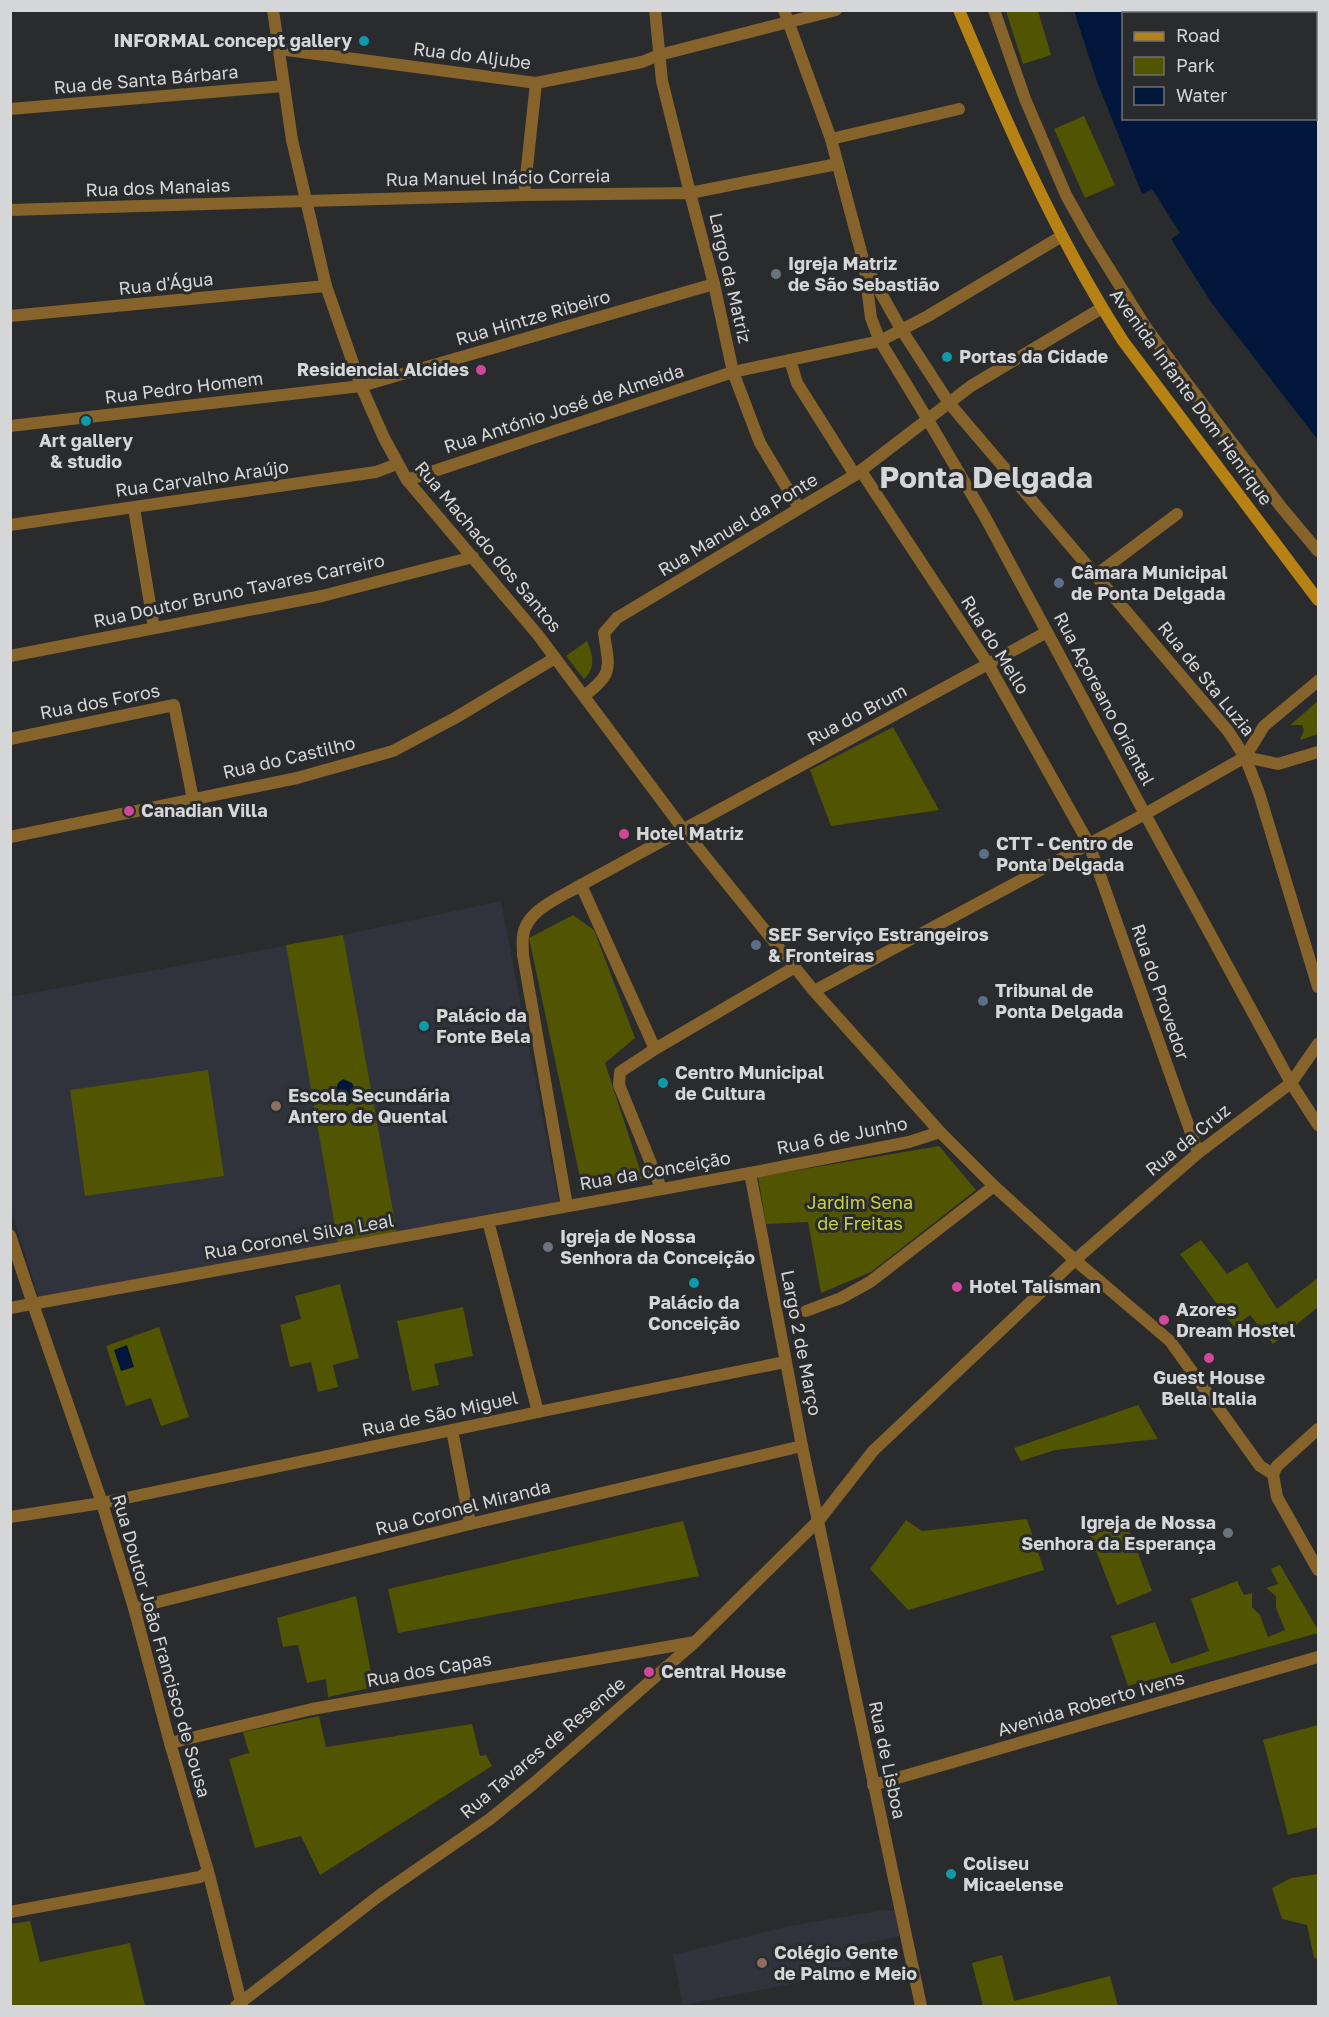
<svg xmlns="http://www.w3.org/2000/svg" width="1329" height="2017" viewBox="0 0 1329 2017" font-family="'Golos Text',sans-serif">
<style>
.built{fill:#30333b}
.green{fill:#515401}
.water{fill:#00163a;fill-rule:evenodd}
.pier{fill:#2a2b2d}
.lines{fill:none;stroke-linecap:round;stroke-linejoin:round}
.pedestrian{stroke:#85632a;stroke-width:12}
.minor{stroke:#85632a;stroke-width:12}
.secondary{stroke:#b78214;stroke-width:12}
.culture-dot{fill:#0f9aa8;stroke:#2a2b2d;stroke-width:2}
.worship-dot{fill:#6b7280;stroke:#2a2b2d;stroke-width:2}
.hotel-dot{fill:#d1479c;stroke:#2a2b2d;stroke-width:2}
.service-dot{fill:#5c6f8a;stroke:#2a2b2d;stroke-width:2}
.education-dot{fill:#8d6e63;stroke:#2a2b2d;stroke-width:2}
.labels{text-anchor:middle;stroke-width:6;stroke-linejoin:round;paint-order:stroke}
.poi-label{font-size:18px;font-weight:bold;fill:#d5d6d7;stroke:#2a2b2d;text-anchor:start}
.street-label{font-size:18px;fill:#d5d6d7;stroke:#2a2b2d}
.park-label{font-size:18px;fill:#c8d144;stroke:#2a2b2d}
.town-label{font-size:30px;font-weight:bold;fill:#d5d6d7;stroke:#2a2b2d}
</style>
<rect width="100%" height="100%" fill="#2a2b2d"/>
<g class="built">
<path d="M501,901l58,301 -520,97 -28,-89 -1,-213 333,-62z"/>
<path d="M885,1910l11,1 5,25 -54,11 5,25 -169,33 -10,-50 116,-29z"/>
</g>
<g class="green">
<path d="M1006,11h32l13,44 -28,9z"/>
<path d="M1084,116l31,69 -30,13 -31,-69z"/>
<path d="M587,641c6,14 9,27 -3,38l-18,-23z"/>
<path d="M1318,701v33l-18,6 4,-10 -2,-5h-12z"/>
<path d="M893,727l46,83 -108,16 -21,-56z"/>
<path d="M573,915l21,15 41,108 -30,25 38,116 -61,8 -53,-249z"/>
<path d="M343,935l54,298 -59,11 -52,-299z"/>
<path d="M208,1070l16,106 -139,20 -15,-106z"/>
<path d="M939,1146l37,44 -105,82 -50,21 -13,-71 -42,2 -8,-47z"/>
<path d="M1201,1240l26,34 20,-12 30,47 41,-31v29l-45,37 -23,-29 -16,12 -54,-73z"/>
<path d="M340,1284l19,74 -26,7 5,22 -20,5 -7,-30 -21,5 -10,-42 21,-6 -6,-23z"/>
<path d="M463,1307l10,49 -39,8 5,21 -27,6 -15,-70z"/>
<path d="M159,1327l30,90 -28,9 -10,-28 -25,8 -20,-60z"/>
<path d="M1138,1405l20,34 -103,11 -34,11 -7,-13z"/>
<path d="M1027,1519l17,51 -136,40 -38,-41 36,-49 16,11z"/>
<path d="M683,1521l16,55 -301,57 -10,-44z"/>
<path d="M1126,1521l26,70 -35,14 -27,-70z"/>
<path d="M1280,1565l38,65v3l-190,53 -17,-50 44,-14 16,42 38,-13 -18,-52 46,-18 7,14 8,-2v14l8,8 8,22 17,-7 -9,-22v-12l-10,-8 12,-4 -7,-15z"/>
<path d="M356,1596l18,91 -46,10 -2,-18 -19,4 -9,-38 -15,2 -6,-29z"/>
<path d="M319,1716l7,31 146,-23 8,32 6,-1 6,11 -172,109 -19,-39 -46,12 -26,-89 20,-6 -6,-21z"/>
<path d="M1318,1725v102l-30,8 -25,-95z"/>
<path d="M1318,1874v85l-4,-1 -7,-33 -25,-6 -10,-31 19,-10z"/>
<path d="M30,1921l10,41 90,-19 15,63h-134v-82z"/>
<path d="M1002,1955l12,46 96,-25 8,30h-135l-11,-43z"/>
</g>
<g class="water">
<path d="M1074,11h244v429l-81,-103 -27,-36 -39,-62 9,-6 -28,-44 -10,5 -45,-112zM1124,14h192v104h-192z"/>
<path d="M343,1079l9,4 4,8 -1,9 -8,6 -9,-5 -2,-11 2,-7z"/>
<path d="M127,1345l7,22 -13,4 -7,-21z"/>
</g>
<g class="pier">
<path d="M1071,10l3,1 23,71 45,112 -3,1 -44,-112z"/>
<path d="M1171,239l39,62 108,139v3l-54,-66 -56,-74 -40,-62z"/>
</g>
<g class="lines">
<g class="pedestrian">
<path d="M994,10l31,89 41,96 24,43 55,88 41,56 95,125 37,44"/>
<path d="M659,55l177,-45"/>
<path d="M306,201l218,-6 166,-2 24,91 19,88 147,-31"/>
<path d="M790,360l7,23 58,92"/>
<path d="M361,386l353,-102"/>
<path d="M928,420l57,97 160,297"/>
<path d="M407,480l326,-108 27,71 39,65"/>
<path d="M940,1132l54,54 81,74 95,81 90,125 13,8"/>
<path d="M806,1311l35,-13 29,-16 124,-96"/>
<path d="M819,1520l54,-69 202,-191 123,-107"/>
</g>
<g class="minor">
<path d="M655,10l7,71 28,112 147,-29"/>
<path d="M784,10l47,129 33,124 7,55 9,23 48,79"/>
<path d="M279,49l257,34 106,-21 17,-7"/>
<path d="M10,109l274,-23"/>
<path d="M831,139l128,-30"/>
<path d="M524,195l12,-112"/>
<path d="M10,210l296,-9"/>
<path d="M864,263l37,66 48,74 279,328 17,26 14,36 59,194"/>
<path d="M10,316l316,-30"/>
<path d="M880,341l48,-25 134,-80"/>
<path d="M10,426l351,-40"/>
<path d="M861,471l127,193 101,180 109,309 93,-70 27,-39"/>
<path d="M134,508l20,120"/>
<path d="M10,525l366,-53 21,-8"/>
<path d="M1096,575l81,-61"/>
<path d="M10,656l312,-60 151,-39"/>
<path d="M585,695c29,-22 24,-27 19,-62l13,-15 238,-143 116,-89 131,-78"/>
<path d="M10,739l164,-34 19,94"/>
<path d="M1245,757l33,7 40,-12"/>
<path d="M1145,814l146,269 27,42"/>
<path d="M10,837l287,-59 96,-27 62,-33 100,-60"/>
<path d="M581,885l74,164"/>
<path d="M814,991l331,-177 100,-57 19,-31 54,-45"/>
<path d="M750,1173l52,273 119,560"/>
<path d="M661,1188l-42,-103 1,-13 35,-23 140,-82"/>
<path d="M567,1206l-44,-251c0,-6 -1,-13 0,-19 3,-26 38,-39 58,-51l466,-253"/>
<path d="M488,1221l50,191"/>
<path d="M10,1235l23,69 69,199 32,105 36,135 38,128 34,135"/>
<path d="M10,1308l740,-135 159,-31 31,-10 -126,-141 -131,-162 -145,-194 -131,-155 -23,-42 -23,-52 -35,-100 -34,-146 -19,-130"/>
<path d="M1318,1429l-41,37 -4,8 4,23 41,73"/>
<path d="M452,1430l18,94"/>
<path d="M10,1517l92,-14 436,-91 247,-50"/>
<path d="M134,1608l336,-84 332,-78"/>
<path d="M170,1743l142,-34 383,-67"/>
<path d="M873,1785l445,-128"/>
<path d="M10,1912l190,-35 8,-6"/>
<path d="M236,2006l144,-111 110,-76 43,-35 162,-142 124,-122"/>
</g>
<path class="secondary" d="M959,10c48,114 97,227 164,331l195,259"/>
</g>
<g class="culture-dot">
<circle cx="364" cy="41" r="6"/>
<circle cx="947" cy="357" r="6"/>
<circle cx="86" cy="421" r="6"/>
<circle cx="424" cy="1026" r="6"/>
<circle cx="663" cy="1083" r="6"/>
<circle cx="694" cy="1283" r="6"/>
<circle cx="951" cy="1874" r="6"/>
</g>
<g class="worship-dot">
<circle cx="776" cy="274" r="6"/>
<circle cx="548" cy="1247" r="6"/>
<circle cx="1228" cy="1533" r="6"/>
</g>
<g class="hotel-dot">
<circle cx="481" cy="370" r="6"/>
<circle cx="129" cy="811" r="6"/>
<circle cx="624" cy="834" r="6"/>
<circle cx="957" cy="1287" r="6"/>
<circle cx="1164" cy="1320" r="6"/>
<circle cx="1209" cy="1358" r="6"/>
<circle cx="649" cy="1672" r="6"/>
</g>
<g class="service-dot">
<circle cx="1059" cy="583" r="6"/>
<circle cx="984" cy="854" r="6"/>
<circle cx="756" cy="945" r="6"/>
<circle cx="983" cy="1001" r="6"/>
</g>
<g class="education-dot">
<circle cx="276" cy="1106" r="6"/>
<circle cx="762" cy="1963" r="6"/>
</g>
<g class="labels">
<g class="poi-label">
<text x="352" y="47" text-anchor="end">INFORMAL concept gallery</text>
<text x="788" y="270">Igreja Matriz<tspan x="788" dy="21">de São Sebastião</tspan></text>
<text x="959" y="363">Portas da Cidade</text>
<text x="469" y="376" text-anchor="end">Residencial Alcides</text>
<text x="86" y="447" text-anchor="middle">Art gallery<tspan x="86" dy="21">&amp; studio</tspan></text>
<text x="1071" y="579">Câmara Municipal<tspan x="1071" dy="21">de Ponta Delgada</tspan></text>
<text x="141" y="817">Canadian Villa</text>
<text x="636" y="840">Hotel Matriz</text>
<text x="996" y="850">CTT - Centro de<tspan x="996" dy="21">Ponta Delgada</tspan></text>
<text x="768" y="941">SEF Serviço Estrangeiros<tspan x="768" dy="21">&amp; Fronteiras</tspan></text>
<text x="995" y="997">Tribunal de<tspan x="995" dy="21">Ponta Delgada</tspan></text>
<text x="436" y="1022">Palácio da<tspan x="436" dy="21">Fonte Bela</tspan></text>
<text x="675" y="1079">Centro Municipal<tspan x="675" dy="21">de Cultura</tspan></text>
<text x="288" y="1102">Escola Secundária<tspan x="288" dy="21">Antero de Quental</tspan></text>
<text x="560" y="1243">Igreja de Nossa<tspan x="560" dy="21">Senhora da Conceição</tspan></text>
<text x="969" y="1293">Hotel Talisman</text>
<text x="694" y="1309" text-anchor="middle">Palácio da<tspan x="694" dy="21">Conceição</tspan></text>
<text x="1176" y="1316">Azores<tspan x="1176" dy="21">Dream Hostel</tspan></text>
<text x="1209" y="1384" text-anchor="middle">Guest House<tspan x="1209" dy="21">Bella Italia</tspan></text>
<text x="1216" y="1529" text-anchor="end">Igreja de Nossa<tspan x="1216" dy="21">Senhora da Esperança</tspan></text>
<text x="661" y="1678">Central House</text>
<text x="963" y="1870">Coliseu<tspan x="963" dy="21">Micaelense</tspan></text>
<text x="774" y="1959">Colégio Gente<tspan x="774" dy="21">de Palmo e Meio</tspan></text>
</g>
<g class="street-label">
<text transform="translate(472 56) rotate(7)" y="6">Rua do Aljube</text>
<text transform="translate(146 80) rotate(-5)" y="6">Rua de Santa Bárbara</text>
<text transform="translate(498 178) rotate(-1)" y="6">Rua Manuel Inácio Correia</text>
<text transform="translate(158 188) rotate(-2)" y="6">Rua dos Manaias</text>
<text transform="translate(730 278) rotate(77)" y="6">Largo da Matriz</text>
<text transform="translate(166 284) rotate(-6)" y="6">Rua d'Água</text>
<text transform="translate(533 318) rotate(-16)" y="6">Rua Hintze Ribeiro</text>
<text transform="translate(184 388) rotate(-7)" y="6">Rua Pedro Homem</text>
<text transform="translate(1191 397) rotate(54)" y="6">Avenida Infante Dom Henrique</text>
<text transform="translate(564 409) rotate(-18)" y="6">Rua António José de Almeida</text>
<text transform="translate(202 479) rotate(-8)" y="6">Rua Carvalho Araújo</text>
<text transform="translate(738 525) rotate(-31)" y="6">Rua Manuel da Ponte</text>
<text transform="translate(488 547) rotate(50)" y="6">Rua Machado dos Santos</text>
<text transform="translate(239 591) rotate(-12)" y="6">Rua Doutor Bruno Tavares Carreiro</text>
<text transform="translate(995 645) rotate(58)" y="6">Rua do Mello</text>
<text transform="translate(1206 679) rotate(51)" y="6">Rua de Sta Luzia</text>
<text transform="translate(1104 699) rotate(62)" y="6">Rua Açoreano Oriental</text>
<text transform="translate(100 702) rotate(-11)" y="6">Rua dos Foros</text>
<text transform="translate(857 715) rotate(-28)" y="6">Rua do Brum</text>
<text transform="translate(289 758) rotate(-13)" y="6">Rua do Castilho</text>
<text transform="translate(1160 992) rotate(71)" y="6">Rua do Provedor</text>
<text transform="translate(842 1136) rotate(-11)" y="6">Rua 6 de Junho</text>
<text transform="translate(1188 1140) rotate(-39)" y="6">Rua da Cruz</text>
<text transform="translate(655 1171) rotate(-10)" y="6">Rua da Conceição</text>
<text transform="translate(299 1237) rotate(-10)" y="6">Rua Coronel Silva Leal</text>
<text transform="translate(801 1343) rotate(79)" y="6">Largo 2 de Março</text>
<text transform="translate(440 1414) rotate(-12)" y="6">Rua de São Miguel</text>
<text transform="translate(463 1508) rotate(-14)" y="6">Rua Coronel Miranda</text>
<text transform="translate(161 1646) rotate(74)" y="6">Rua Doutor João Francisco de Sousa</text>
<text transform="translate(429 1670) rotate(-10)" y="6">Rua dos Capas</text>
<text transform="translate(1091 1704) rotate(-16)" y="6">Avenida Roberto Ivens</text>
<text transform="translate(543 1748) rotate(-40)" y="6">Rua Tavares de Resende</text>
<text transform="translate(887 1760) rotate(78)" y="6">Rua de Lisboa</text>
</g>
<g class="park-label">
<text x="860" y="1209">Jardim Sena<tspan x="860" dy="21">de Freitas</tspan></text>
</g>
<g class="town-label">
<text x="986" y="488">Ponta Delgada</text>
</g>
</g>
<rect width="1329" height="2017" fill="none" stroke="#d5d6d7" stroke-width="24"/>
<rect x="1122" y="12" width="195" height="108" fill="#2a2b2d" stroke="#6e6f71" stroke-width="1.5"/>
<rect x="1134" y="32" width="30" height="9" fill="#b78214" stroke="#6e6f71" stroke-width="1.5"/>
<text x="1176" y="42" font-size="18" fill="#d5d6d7">Road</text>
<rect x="1134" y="57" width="30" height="18" fill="#515401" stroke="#6e6f71" stroke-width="1.5"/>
<text x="1176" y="72" font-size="18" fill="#d5d6d7">Park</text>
<rect x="1134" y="87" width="30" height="18" fill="#00163a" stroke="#6e6f71" stroke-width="1.5"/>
<text x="1176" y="102" font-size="18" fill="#d5d6d7">Water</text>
</svg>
